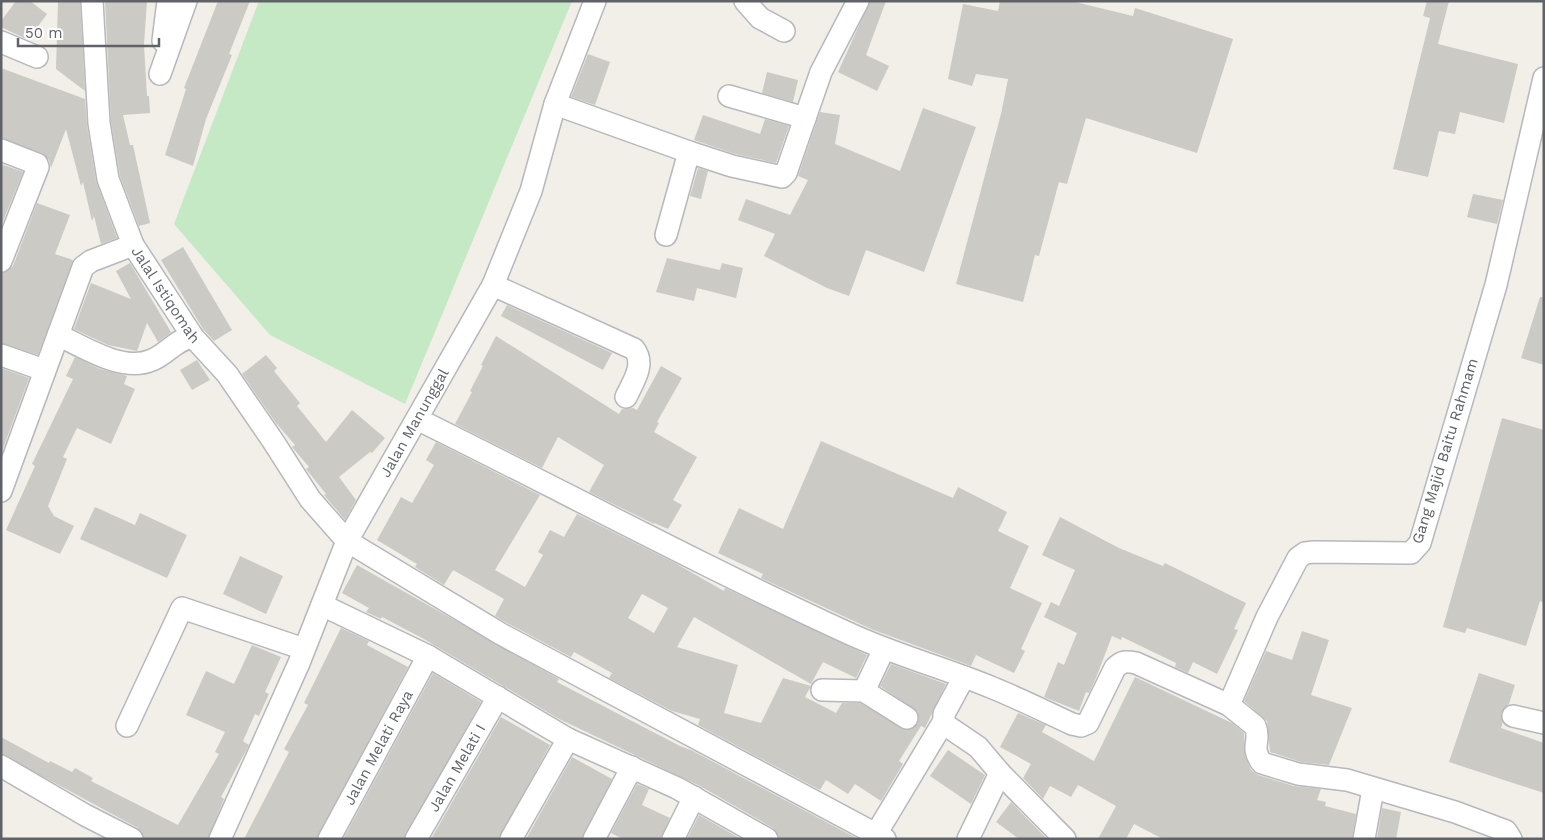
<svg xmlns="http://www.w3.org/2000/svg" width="1545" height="840" viewBox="0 0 1545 840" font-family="'Work Sans',sans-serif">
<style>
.green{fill:#c5e8c5}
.building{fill:#cccac5;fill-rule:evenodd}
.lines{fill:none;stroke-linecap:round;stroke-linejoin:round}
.minor-casing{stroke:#b5b8bc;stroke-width:24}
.minor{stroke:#fff;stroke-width:21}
.labels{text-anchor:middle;stroke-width:4;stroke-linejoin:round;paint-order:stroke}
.street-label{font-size:15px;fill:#5f6368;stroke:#fff}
</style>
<rect width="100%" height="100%" fill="#f1efe8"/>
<path class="green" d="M259,1h313l-167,403 -135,-69 -96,-111z"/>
<g class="building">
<path d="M16,1h14l17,13 -19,26 -27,-13v-6z"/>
<path d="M58,1h22l5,90 -29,-22z"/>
<path d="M105,1h42l-3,44 3,51h2l1,17 -27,2 7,30h3l17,78 -11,3 -19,-50 -9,-54z"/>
<path d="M218,1h32l-21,53 3,1 -26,64 -13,47 -28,-11 21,-66 -2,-1z"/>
<path d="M870,1h16l-20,54 23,11 -12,25 -39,-19z"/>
<path d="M1000,1h71l62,15 2,-8 98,31 -36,114 -111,-35 -19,66 -8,-2 -20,74 -4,-1 -12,47 -67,-18 45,-170 7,-35 -32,-5 -4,12 -24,-7 15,-75 35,7z"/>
<path d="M1427,1h22l-11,43 80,20 -14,59 -44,-11 -5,22 -16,-3 -11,46 -35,-8 37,-151 -7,-2z"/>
<path d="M588,54l22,8 -15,43 -24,-8z"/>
<path d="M1,68l84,31 2,26 9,56 21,57 -16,6 -7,-28 -2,5 -9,-39 -2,4 -15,-57 -15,39 -2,-8 -7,-7 -41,-15z"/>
<path d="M767,72l31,8 -5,22 -31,-9z"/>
<path d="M923,108l53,19 -52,145 -58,-22 -17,46 -22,-8 -63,-32 11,-22 -37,-14 8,-21 44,16 18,-35 -10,-4 22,-64 20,3 -5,29 65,27z"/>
<path d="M703,115l57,19 5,-15 24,7 -13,37 -41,-9 -41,-14z"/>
<path d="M1,164l22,8 -22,54z"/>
<path d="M698,168l10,3 -7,28 -11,-3z"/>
<path d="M1473,194l30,6 -6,24 -30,-7z"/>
<path d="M37,203l33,12 -15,39 18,6 -35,95 -37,-12v-70l7,-2 5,-5z"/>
<path d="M183,247l49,83 -18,11 -11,-12 -42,-69z"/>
<path d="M667,258l53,12 2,-7 21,5 -7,30 -39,-10 -3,13 -38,-9z"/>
<path d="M130,263l41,69 -13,10 -11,-19 -10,28 -29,-6 -34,-16 17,-46 40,16 -15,-28z"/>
<path d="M1540,297h4v68l-23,-7z"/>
<path d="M507,305l105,48 -9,17 -102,-54z"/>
<path d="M496,336l123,78 3,-5 11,-1 4,2 24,-44 21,12 -25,44 2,1 -5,9 43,25 -24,43 9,5 -14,24 -14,-6v1l-65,-32 15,-27 -46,-28 -16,31 -87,-44 17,-32 -2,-1 13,-25 -2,-1z"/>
<path d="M266,355l11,13 -3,3 26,32 -3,3 29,36 26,-32 33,28 -13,15 -2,-1 -31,25 17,23 -11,20 -21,-25 2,-1 -20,-25 3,-2 -17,-20 3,-2 -19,-22 -34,-49z"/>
<path d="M75,357l25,12 27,7 -3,8 11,5 -24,55 -34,-16 -14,29 4,2 -19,47 6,10 20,10 -14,28 -54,-24 29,-64 -3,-2 41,-85 -7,-3z"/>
<path d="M197,360l13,20 -18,10 -12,-20z"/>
<path d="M1,368l28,10 -28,76z"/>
<path d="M1502,418l42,12v173l-4,-2 -14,45 -59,-18 -2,5 -22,-6z"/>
<path d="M821,441l132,57 5,-11 49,25 -9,19 31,15 -19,42 32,15 -21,46 4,2 -11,22 -38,-18 -5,11 -100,-37 -110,-51 2,-4 -45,-21 21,-45 44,21z"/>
<path d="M436,442l104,53 -45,75 30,17 18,-32 -5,-3 12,-22 14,7 13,-23 98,49 49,28 1,-3 142,67 -11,23 -33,-16 -12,22 -117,-67 -17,30 61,18 -14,48 37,10 22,-45 28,8 -6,11 31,16 6,-10h18l47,27 11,-6v-12l-38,-26 11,-22 55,20 -21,44 -4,-2 -22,35 4,3 -22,37 -26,-17 -7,10 -22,-14 -6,10 -122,-65 2,-6 -28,-8 -63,-33 3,-5 -38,-21 -3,5 -64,-34 -12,-7 9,-17 -51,-29 -9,15 -29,-18 2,-3 -40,-24 24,-43 11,6 22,-38 -8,-5zM642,594l26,14 -14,25 -26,-15z"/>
<path d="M95,507l40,18 5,-12 47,22 -20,43 -87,-39z"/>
<path d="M1060,517l59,31 44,18 2,-3 81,40 -12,26 4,1 -21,44 -24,-12 -5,11 -13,-6 1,-4 -54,-26 -1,3 -9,-4 -16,42 -7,15 -3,-1 -7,19 -35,-14 14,-35 6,3 13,-32 -33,-16 7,-15 8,4 16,-36 -33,-15z"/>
<path d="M240,556l43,20 -17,38 -43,-20z"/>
<path d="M357,565l202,114 -2,3 23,12 100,52 11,4 167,89h-79l-6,-11 -73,-42 -141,-67 -137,-81 -40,-21 -1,2 -15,-7 3,-4 -27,-15z"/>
<path d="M341,628l28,13 -2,4 41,22 -91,172h-73l45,-87 -5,-3 24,-44 -4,-2z"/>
<path d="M1302,631l27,9 -18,55 41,13 -23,57 -28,-3 -31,-10 -3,-31 -23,-20 22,-50 26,9z"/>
<path d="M252,645l29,12 -16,35 4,2 -10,22 -4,-2 -12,27 6,4 -28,52 3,2 -16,40h-64l-6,-11 -137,-74v-17l48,26 1,-2 22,11 3,-4 18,10 -2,3 87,44 41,-71 -4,-2 10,-20 -39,-17 20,-44 28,13z"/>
<path d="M433,673l48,29 -77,137h-61z"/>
<path d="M1479,673l36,12 -6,19 -8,9 2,9 -2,6 43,15v50l-95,-31z"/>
<path d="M1135,677l97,46 12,10 1,23 6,14 7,5 36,11 27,3 -4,11 9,2 -1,4 31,8 -4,25h-189l-29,-15 -8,15h-28l18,-33 -38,-21 -7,12 -21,-11 -7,13 -20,-21 8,-14 -31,-17 18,-34 28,12 -4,7 52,29z"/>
<path d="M501,717l49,28 -51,94h-68z"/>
<path d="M948,750l37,25 -14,29 -41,-28z"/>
<path d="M572,757l40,22 -30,60h-56z"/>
<path d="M637,784l12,5 -7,16 28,13 -9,21h-38l-12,-6z"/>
<path d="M1011,802l36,37h-28l-23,-17z"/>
<path d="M1382,808l19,4 -5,27h-19z"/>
<path d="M699,815l42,24h-54z"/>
</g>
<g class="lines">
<defs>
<g id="minor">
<path id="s1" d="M92,1l7,122 9,56 25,66 60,92 34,37 46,67 37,58 37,42 154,93 384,205"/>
<path d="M745,1l15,17 24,13"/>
<path d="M163,41l5,-40"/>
<path d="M1,42l36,15"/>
<path d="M160,74l26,-73"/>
<path d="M729,96l76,22"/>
<path d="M555,104l134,48 43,14 50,11 4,-4 35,-101 37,-71"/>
<path d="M1,150l36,14 1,3 -37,94"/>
<path d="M666,235l23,-83"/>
<path d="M493,285l141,64c12,15 -1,33 -8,48"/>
<path d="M58,335c26,12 65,38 94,25 15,-6 24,-21 41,-23"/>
<path d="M1,355l43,15"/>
<path d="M417,419c144,71 285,147 431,214 47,22 97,35 145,55 27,11 53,24 79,36l9,2 7,-3 27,-55c7,-7 11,-7 21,-5l93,42 26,21c7,15 -6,20 7,37l36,11 49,6 108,32 51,19 5,8"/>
<path d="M1,491l82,-224 8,-6 42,-16"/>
<path d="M322,605l106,51 140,83 109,49 90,51"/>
<path d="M964,677l-20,37v7l3,5 31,21 22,26 65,66"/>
<path d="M822,690l42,1 43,27"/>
<path d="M864,691l20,-42"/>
<path d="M1229,705l38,-88 31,-59 7,-5 9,-1 97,1 9,-10 76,-258 48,-207"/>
<path d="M1513,716l31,7"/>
<path d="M127,726l55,-118 122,41"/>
<path d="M1,766l84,49 47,24"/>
<path d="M876,834l68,-113"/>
<path id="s2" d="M220,839l79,-176 48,-122 146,-256 38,-94 24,-87 40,-103"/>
<path id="s3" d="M329,839l99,-183"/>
<path id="s4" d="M416,839l82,-142"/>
<path d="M511,839l57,-100"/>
<path d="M594,839l38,-72"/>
<path d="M673,839l21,-42"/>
<path d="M968,839l32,-66"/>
<path d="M1364,839l9,-50"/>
</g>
</defs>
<use href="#minor" class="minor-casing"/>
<use href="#minor" class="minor"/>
</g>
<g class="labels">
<g class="street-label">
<text dy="5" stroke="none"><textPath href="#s1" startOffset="309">Jalal Istiqomah</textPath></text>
<text dy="5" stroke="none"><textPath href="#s2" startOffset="460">Jalan Manunggal</textPath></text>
<text transform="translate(1445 451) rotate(-73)" y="5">Gang Majid Baitu Rahmam</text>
<text dy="5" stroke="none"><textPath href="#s3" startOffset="104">Jalan Melati Raya</textPath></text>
<text dy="5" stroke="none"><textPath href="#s4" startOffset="82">Jalan Melati I</textPath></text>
</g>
</g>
<rect width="1545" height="840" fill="none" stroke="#5f6368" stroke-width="5"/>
<path d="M18 38v8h141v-8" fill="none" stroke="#5f6368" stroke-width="2.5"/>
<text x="25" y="38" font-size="15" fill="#5f6368" stroke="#ffffff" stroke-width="4" paint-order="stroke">50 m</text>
</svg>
